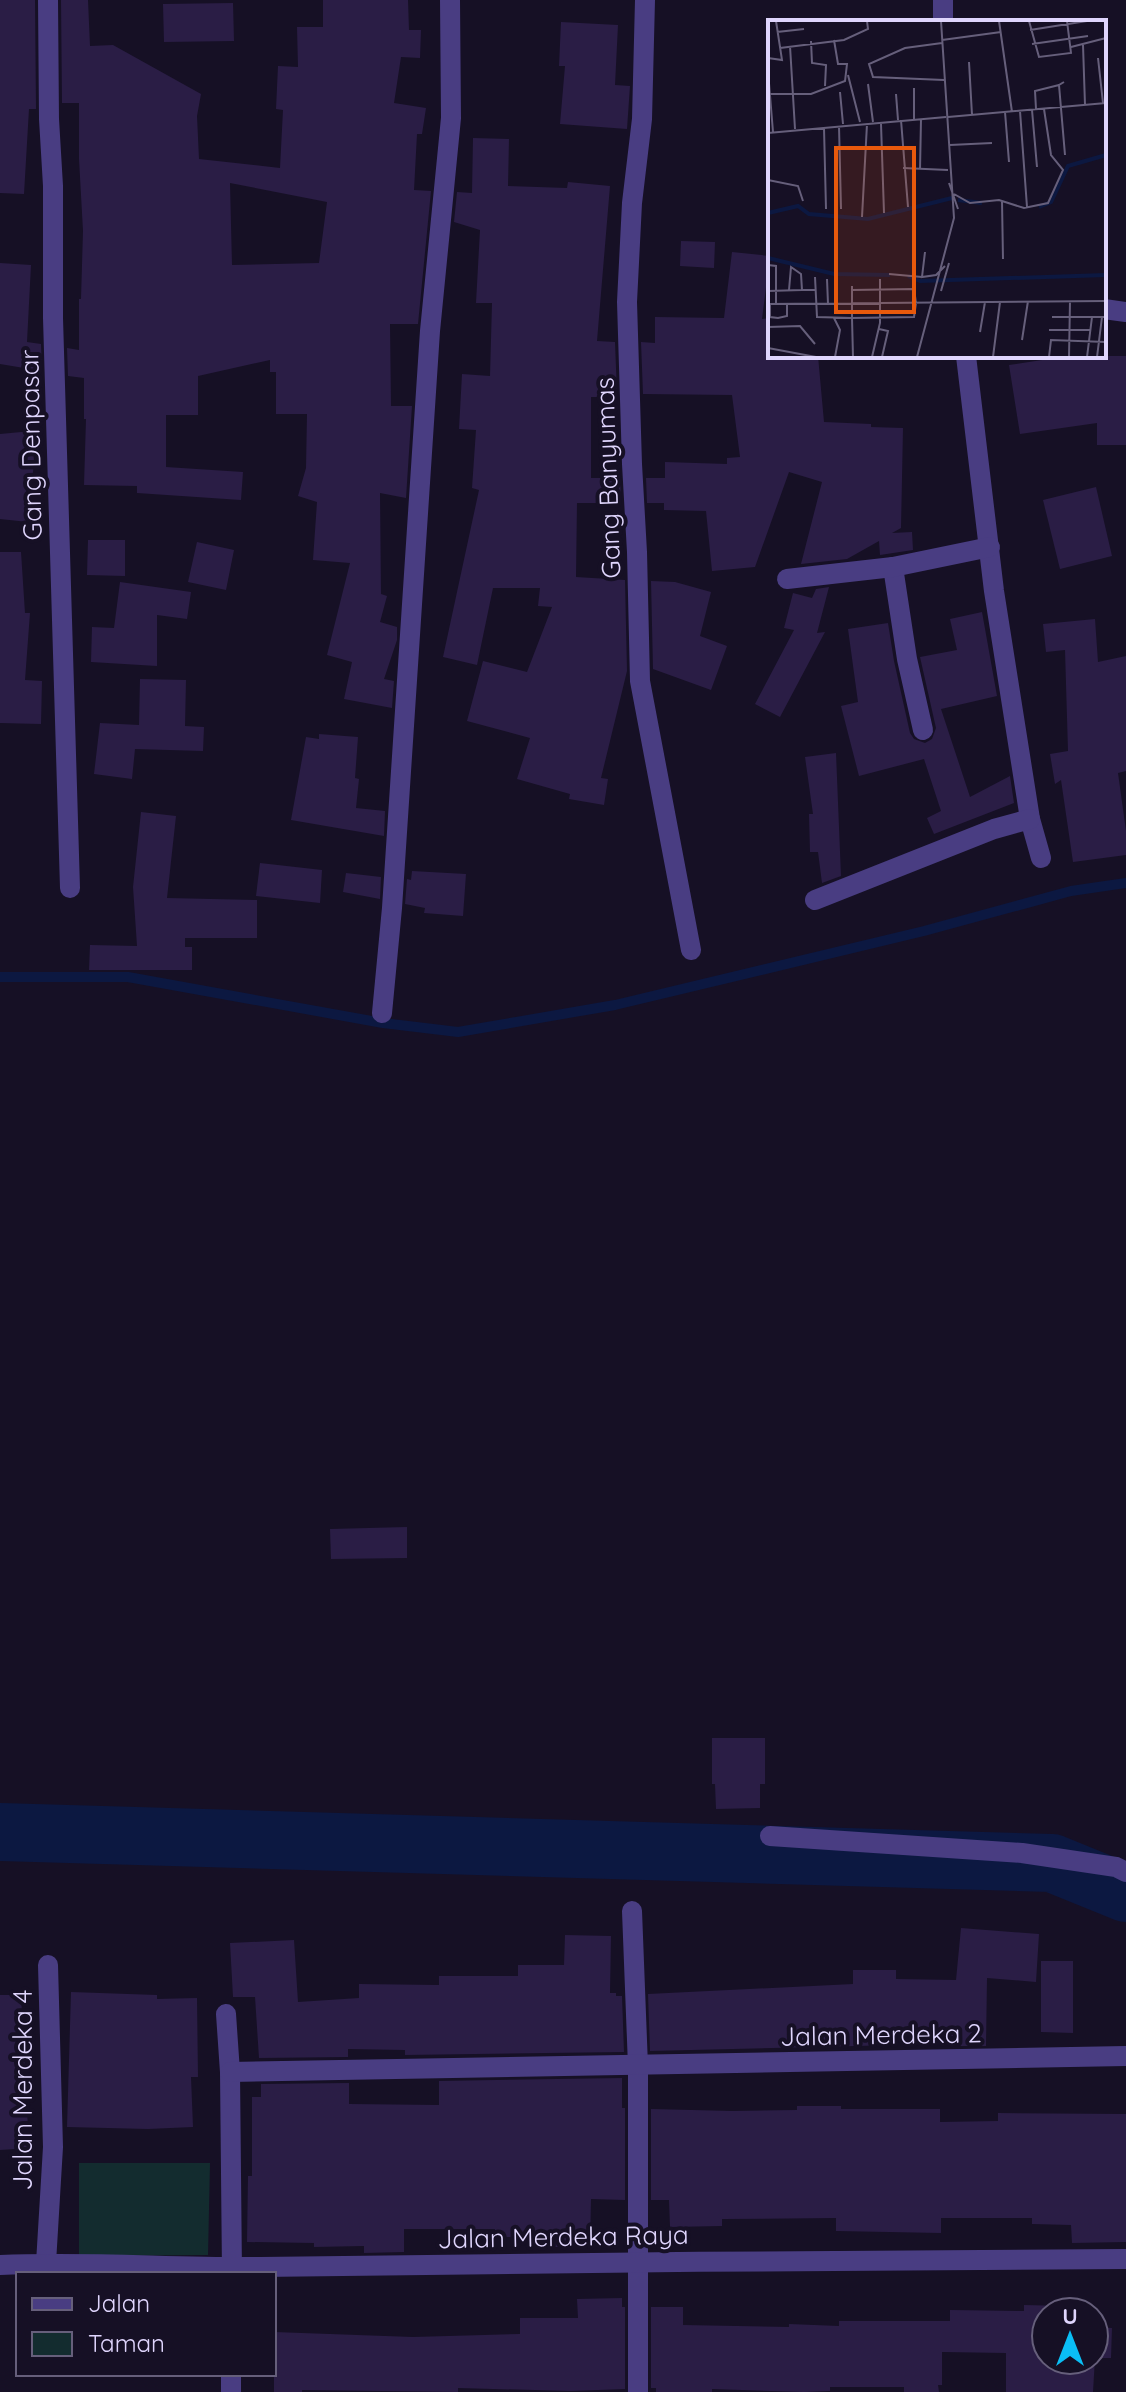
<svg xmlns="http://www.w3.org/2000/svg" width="1126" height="2392" viewBox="0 0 1126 2392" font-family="Quicksand,sans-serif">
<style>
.green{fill:#132c2f}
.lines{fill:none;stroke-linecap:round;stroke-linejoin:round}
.stream{stroke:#0c1841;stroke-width:10}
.river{stroke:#0c1841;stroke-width:58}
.building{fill:#2a1d45;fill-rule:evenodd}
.street{stroke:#493d82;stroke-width:20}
.labels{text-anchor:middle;stroke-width:8;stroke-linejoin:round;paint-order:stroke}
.street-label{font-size:26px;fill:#dfd5fd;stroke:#161025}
.inset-river{fill:none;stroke:#0c1841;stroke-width:4}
.inset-road{fill:none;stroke:#665f7b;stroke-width:2}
.view{fill:#e8590c;fill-opacity:0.15;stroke:#e8590c;stroke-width:4}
.inset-edge{fill:none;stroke:#dfd5fd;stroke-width:4}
</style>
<rect width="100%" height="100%" fill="#161025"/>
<path class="green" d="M79,2163h131l-2,92 -129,1z"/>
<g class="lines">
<path class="stream" d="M0,977h128l255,46 75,9 157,-27 309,-74 147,-40 55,-8"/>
<path class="river" d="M0,1832l1052,31 74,30"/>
</g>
<g class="building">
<path d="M0,0h35l1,109h-7l-5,85 -24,-1z"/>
<path d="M61,0h27l2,46 23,-1 88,49 -4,22 2,43 81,9 3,-58 -7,-1 2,-43 20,1 -1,-40h26v-27h85l1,30h12l-1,28 -19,-1 -7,46 32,5 -4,26h-5l-3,56 17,1 -13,133h-28l1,82h21l-6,92 -26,-5 1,101 6,2 -7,26 17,5v13l-13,39 10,2 -2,27 -48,-9 8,-37 -25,-7 23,-92 -37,-3 4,-58 -19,-6 8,-28 1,-54h-31v-42h-6v-12l-72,16v39h-32v52l77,5 -2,28 -104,-7v-7l-53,-1 2,-66h-2v-41l-16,-2 -1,-28 12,2v-51h2l2,-68 -4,-72v-56h-17zM230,183l97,19 -8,61 -87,2z"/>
<path d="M233,3l1,38 -70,1 -1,-38z"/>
<path d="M561,22l57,3 -3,60 15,1 -3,43 -67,-5 5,-58h-6z"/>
<path d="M473,138l36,1 -1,47 59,2 1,-6 42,4 -13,155 18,1 2,52 -1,3h-25v81h29l1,25h-44l-1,74 49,3 2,91 -26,107 7,1 -4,26 -35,-6 1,-5 -53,-15 13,-41 -63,-17 16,-60 44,11 25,-65 -14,-1 2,-18h-47l-16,77 -34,-8 36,-167 -7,-2 4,-58 -17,-1 3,-55 28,2 2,-73h-16l4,-73 -26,-8 3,-30 15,1z"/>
<path d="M681,241l34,1 -1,26 -34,-2z"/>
<path d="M732,252l38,4 -8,63 8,-1v42l48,-4 6,66 47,2v3l32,1 -2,100 -9,5 20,-1 1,18 -33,5 -1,-14 -32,18 -46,5 21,-82 -33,-10 -34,95 -43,4 -6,-60 -42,-1v-7h-17l-1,-25h19v-16l62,2v-6l13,-1 -8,-62 -89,-1 -2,-52 14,1v-26l69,1z"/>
<path d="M0,263l31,2 -4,77 14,2 1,27 -42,-7z"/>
<path d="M1068,356h58v89h-29v-22l-77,11 -11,-69z"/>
<path d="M32,431l2,31 -6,60 -28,-3v-85z"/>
<path d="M1096,487l16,69 -52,13 -17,-69z"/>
<path d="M88,540h37v36l-38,-1z"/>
<path d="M197,542l37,8 -8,40 -38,-8z"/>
<path d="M0,552h21l4,61h5l-5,67 17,1 -1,43 -41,-1z"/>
<path d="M651,581l24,1 36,10 -11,44 27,10 -16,44 -58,-21z"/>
<path d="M120,582l71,10 -4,27 -30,-4v51l-66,-4 1,-35 22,1z"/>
<path d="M829,587l-12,46 8,-1 -45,85 -25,-13 39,-74 -10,-2 9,-35 19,5 4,-9z"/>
<path d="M982,612l15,84 -56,13 29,88 40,-21 4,27 -80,31 -7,-16 14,-7 -17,-52 -65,17 -18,-70 17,-4 -10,-73 40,-6 6,38 16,72 4,6 11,4 7,-4 4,-11 -16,-71 37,-7 -7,-31z"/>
<path d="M1095,619l3,43 28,-6v115l-8,2 8,58v24l-53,7 -12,-82 -6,4 -5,-30 18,-3 -3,-101 -19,2 -3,-28z"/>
<path d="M140,679l46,1 -1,46 19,1 -1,24 -68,-2 -3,30 -38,-5 6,-51 39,2z"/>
<path d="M319,734l39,3 -3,41 4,1 -3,29 29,3 -1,25 -93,-16 15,-83 13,2z"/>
<path d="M836,753l5,123 -19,7 -4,-31h-8l-1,-38h4l-8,-57z"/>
<path d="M141,812l35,4 -9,82 90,2v38h-72v9h7v23h-103l1,-25 47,1 -4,-59z"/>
<path d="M260,863l62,7 -2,33 -64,-7z"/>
<path d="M412,871l54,3 -3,42 -39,-3 1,-5 -20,-4 2,-25 4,1z"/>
<path d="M346,873l35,4 -1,22 -37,-7z"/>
<path d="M407,1527v31l-76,1 -1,-30z"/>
<path d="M712,1738h53v46h-5v24l-44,1 -1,-25h-3z"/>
<path d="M961,1928l78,6 -3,48 -49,-4 -1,68h-28v-10l-61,-1v10l-247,6 -2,-57 205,-10v-14h43v9l60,1z"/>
<path d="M565,1935l46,1 -1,57h6v3h6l2,56 -219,3v-5l-57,-1v8l-89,1 -4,-61h-22l-3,-54 64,-3 4,62 61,-4v-14l80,1v-9h79v-11h46z"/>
<path d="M1041,1961h32v72l-32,-1z"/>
<path d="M71,1992l86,3v4l40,-1 1,79h-7l2,50 -45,2 -81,-2z"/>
<path d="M0,1995h21l8,153 -29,2z"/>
<path d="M622,2078v30h3v92l-34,-1 -1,48h-37l1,-10h-59v-8h-91v23l-40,1v-7l-50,1v-4l-67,-1 1,-66h4v-79h9v-13l88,-1v21l90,1v-24z"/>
<path d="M797,2106h44v3h99v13l58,-1v-8l128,1v128l-54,1 -1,-18 -39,-1v-6h-91v15l-105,-2v-13l-114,1v7l-52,1 -1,-27h-18v-91l81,2 65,-1z"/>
<path d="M622,2298v9h3v82l-54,2 -113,-3v4l-156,-2v2h-28v-60l139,5 107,-3v-16h58l-1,-19z"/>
<path d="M1024,2305l42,1v6h-20v48h48v-33l18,1 -1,30h-16l-2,34h-87v-39l-64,-1v33h-4l1,7h-35v-5h-74v4l-26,1 -92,-3v3h-56v-4h-5v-81h32v18l106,2v-3l50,2v-5h111v-11l74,1z"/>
</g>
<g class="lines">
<g class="street">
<path d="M48,0l1,119 4,67v132l17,570"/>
<path d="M645,0l-3,119 -10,84 -5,99 5,162 5,88 3,129 51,269"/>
<path d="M943,0v22"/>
<path d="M1104,309l22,3"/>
<path d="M966,356l28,235 36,228 11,39"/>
<path d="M893,567l14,92 16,71"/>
<path d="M787,579l106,-12 97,-20"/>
<path d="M815,900l179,-71 36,-10"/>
<path d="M382,1013l10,-105 38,-577 21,-213 -1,-118"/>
<path d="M770,1836l252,17 94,14 10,5"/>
<path d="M632,1911l6,155v326"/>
<path d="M226,2014l4,58 2,202"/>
<path d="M230,2072l896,-16"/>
<path d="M46,2263l7,-116 -5,-182"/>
<path d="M0,2265c87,-4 173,3 260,2 289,-4 577,-7 866,-8"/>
<path d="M231,2392v-18"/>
</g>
</g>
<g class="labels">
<g class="street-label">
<text transform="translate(31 445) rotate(-91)" y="9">Gang Denpasar</text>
<text transform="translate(608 478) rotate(-92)" y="9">Gang Banyumas</text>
<text transform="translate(881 2035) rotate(-1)" y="9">Jalan Merdeka 2</text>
<text transform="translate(23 2090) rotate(-90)" y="9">Jalan Merdeka 4</text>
<text transform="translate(563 2237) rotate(-1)" y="9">Jalan Merdeka Raya</text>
</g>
</g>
<g transform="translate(768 20)">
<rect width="338" height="338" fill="#161025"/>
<path class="inset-river" d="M190,180l24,3M271,187l12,-5 17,-36 38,-11M0,193l30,-7 11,8 59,5 84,-21M0,238l66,16 56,1M140,256l12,5 186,-6"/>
<path class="inset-road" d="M231,1l13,91M261,1l10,36 32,-4 -4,-32M262,10l57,-9M9,12l27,-3M174,20l59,-8M43,21l1,22 14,2 -1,21M174,23l-37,5 -36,16 4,13 71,3M264,24l56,-8M315,25l2,60M22,26l5,83M303,27l35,-9M12,28l64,-8 24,-11 -1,-8M0,38l14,2 -6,-39M330,38l5,45M201,42l3,53M0,51l5,61M80,55l12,47M296,62l-5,3 6,70M100,64l5,38M146,68v31M72,72l3,32M1,74h42l34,-13 2,-17h-9l-4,-24M128,74l2,26M268,89l-1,-18 24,-6M264,90l5,57M252,91l7,96M237,92l4,50M180,97l158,-14M133,100l7,87M113,104l3,89M71,106l2,83M56,108l2,81M0,113l178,-16M182,125l42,-2M135,148l45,2M152,150l1,-51M0,160l30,6 5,15M181,163l9,26M186,174l16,9 29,-3 25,8 24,-5 15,-33 -12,-15 -7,-46M234,181l1,58M94,197l5,-93M157,232l-3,25 14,-2 9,-9M0,245l8,1v38M121,254l33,3M47,257l2,40 35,1v-32M59,259l1,25M21,270l2,-23 10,7 1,16h13M84,270l62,-1 2,14 -2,14 -62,1 1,39M0,271l34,-1M173,271l8,-28M0,284l338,-3M2,284v13l8,1 9,-2v-12M284,297h54M66,298l6,12 -5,27M0,307l32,-1 15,18M111,309l9,2 -6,26M281,310h41M212,312l5,-30M254,320l6,-39M0,328l48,9M104,337l8,-34v-44M149,337l37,-139 -13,-197M225,337l7,-55M281,337l2,-17 55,2M301,337l1,-56M319,337l5,-40M329,337l5,-40"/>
<path class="view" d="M68,128h78v164h-78z"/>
<rect width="338" height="338" class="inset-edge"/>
</g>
<rect x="16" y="2272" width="260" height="104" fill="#161025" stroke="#665f7b" stroke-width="2"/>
<rect x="32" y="2298" width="40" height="12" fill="#493d82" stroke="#665f7b" stroke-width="2"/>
<text x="88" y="2312" font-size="24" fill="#dfd5fd">Jalan</text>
<rect x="32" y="2332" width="40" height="24" fill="#132c2f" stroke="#665f7b" stroke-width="2"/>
<text x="88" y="2352" font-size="24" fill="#dfd5fd">Taman</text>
<g transform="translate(1070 2336)"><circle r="38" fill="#161025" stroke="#665f7b" stroke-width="2"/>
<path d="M0-6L14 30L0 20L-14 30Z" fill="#0abef5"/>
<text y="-12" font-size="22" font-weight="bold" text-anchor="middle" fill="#dfd5fd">U</text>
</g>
</svg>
